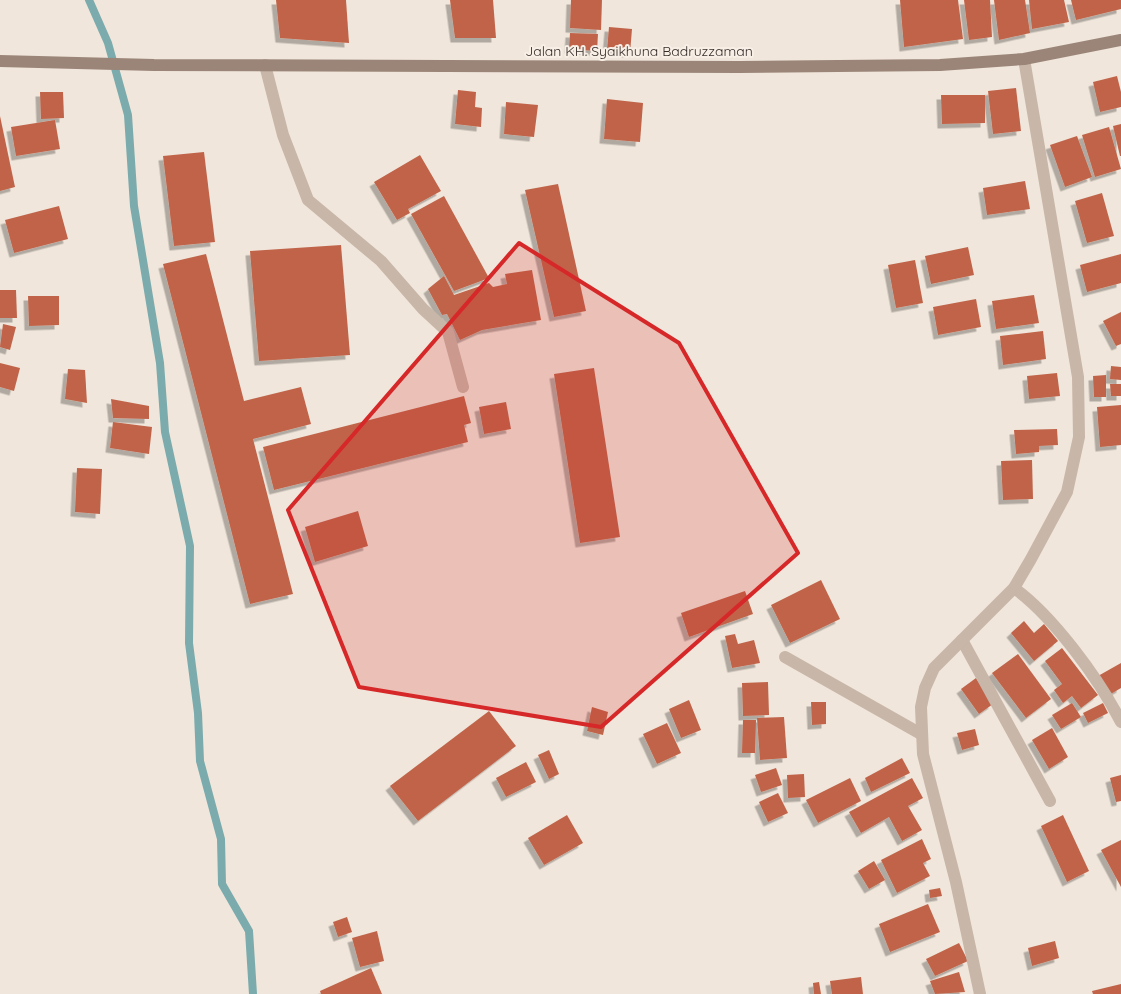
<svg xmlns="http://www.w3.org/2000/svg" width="1121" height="994" viewBox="0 0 1121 994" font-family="Quicksand,sans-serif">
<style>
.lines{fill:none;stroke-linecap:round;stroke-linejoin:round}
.stream{stroke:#7babac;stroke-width:8}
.building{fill:#c06449;filter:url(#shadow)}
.service{stroke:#c8b6a8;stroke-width:12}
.minor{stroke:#c8b6a8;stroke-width:12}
.secondary{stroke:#9b8579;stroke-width:12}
.marked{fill:#d62828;fill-opacity:0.2;stroke:#d62828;stroke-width:4;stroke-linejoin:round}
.labels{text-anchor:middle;stroke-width:4;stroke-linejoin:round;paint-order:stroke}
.street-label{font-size:14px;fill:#352c28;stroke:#f8f0e7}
</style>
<defs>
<filter id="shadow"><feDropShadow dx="-4.5" dy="4.5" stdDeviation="0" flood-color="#0004"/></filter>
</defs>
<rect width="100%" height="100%" fill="#f0e6db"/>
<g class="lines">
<path class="stream" d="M89,0l19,43 20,72 6,91 26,157 5,69 25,114 -1,97 9,70 2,48 21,78 1,45 27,47 4,63"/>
</g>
<g class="building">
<path d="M276,0h70l3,43 -69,-5z"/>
<path d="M450,0h43l3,38h-41z"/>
<path d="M571,0h31l-1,30 -31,-2z"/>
<path d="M900,0h58l5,39 -59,8z"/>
<path d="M964,0h26l2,37 -23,3z"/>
<path d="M994,0h31l5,33 -31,7z"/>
<path d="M1029,0h35l5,22 -37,7z"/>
<path d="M1071,0h50v9l-45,11z"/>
<path d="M609,27l23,2 -2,24 -23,-2z"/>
<path d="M570,33l28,1 -1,17 -28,-2z"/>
<path d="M1117,76l4,16v15l-21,5 -7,-30z"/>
<path d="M1016,88l5,43 -28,3 -5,-43z"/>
<path d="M458,90l18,2 -1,15 7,1 -1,19 -26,-3z"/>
<path d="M40,92h23l1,26 -23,1z"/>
<path d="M941,95h44v28l-43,1z"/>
<path d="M607,99l36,4 -3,39 -36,-3z"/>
<path d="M506,102l32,3 -4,32 -30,-3z"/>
<path d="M0,116l15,71 -15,4z"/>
<path d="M55,120l5,29 -44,7 -5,-29z"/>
<path d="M1121,124v32h-1l-7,-30z"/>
<path d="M1109,127l12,42 -26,8 -13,-42z"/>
<path d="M1077,136l15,41 -27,10 -15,-42z"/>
<path d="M204,152l11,90 -41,4 -11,-90z"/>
<path d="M420,155l21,36 -33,18 2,4 -13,7 -23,-38z"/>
<path d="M1025,181l5,28 -43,6 -4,-27z"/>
<path d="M558,184l28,127 -32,6 -29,-127z"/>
<path d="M1102,193l12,43 -27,7 -12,-42z"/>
<path d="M444,196l45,82 -35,13 -43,-77z"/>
<path d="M59,206l9,33 -54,14 -9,-33z"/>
<path d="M341,245l9,110 -91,6 -9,-110z"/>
<path d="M968,247l6,28 -43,9 -6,-28z"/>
<path d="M206,254l38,147 57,-14 10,37 -58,15 40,155 -43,10 -87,-340z"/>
<path d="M1121,254v29l-34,9 -7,-27z"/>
<path d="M915,260l8,43 -27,5 -8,-43z"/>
<path d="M532,270l9,50 -59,10 -22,10 -13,-26 -5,1 -14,-26 16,-13 10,19 35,-12 4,4 14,-3 -2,-10z"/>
<path d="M0,290h16l1,28h-17z"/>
<path d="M1034,295l5,28 -43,6 -4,-28z"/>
<path d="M28,296h31v29l-30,1z"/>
<path d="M976,299l5,28 -43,8 -5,-28z"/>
<path d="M1121,312v32l-5,2 -13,-25z"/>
<path d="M3,324l13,3 -6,23 -10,-3z"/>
<path d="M1043,331l3,28 -43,6 -3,-29z"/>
<path d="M0,363l20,5 -6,23 -14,-4z"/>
<path d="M1111,366l10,1v13l-11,-1z"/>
<path d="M594,368l26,169 -40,6 -26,-169z"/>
<path d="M68,369l17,1 2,33 -22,-4z"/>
<path d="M1057,373l3,23 -31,3 -2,-23z"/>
<path d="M1106,375v22h-12l-1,-21z"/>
<path d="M1110,384h11v12h-10z"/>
<path d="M464,396l7,27 -7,2 4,17 -194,48 -11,-43z"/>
<path d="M111,399l38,7v13l-36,-1z"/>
<path d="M506,402l5,27 -27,5 -5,-27z"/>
<path d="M1121,405v40l-21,2 -3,-40z"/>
<path d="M113,422l39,5 -3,27 -39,-6z"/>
<path d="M1057,429l1,16 -19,1v6l-23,2 -2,-24z"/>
<path d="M1032,460l1,39 -30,1 -2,-39z"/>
<path d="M77,468l25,1 -2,45 -25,-2z"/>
<path d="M358,511l10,35 -53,16 -10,-35z"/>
<path d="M821,580l19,39 -50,24 -19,-38z"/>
<path d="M745,591l8,23 -64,23 -8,-24z"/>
<path d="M1024,621l10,12 10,-9 14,17 -24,20 -23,-28z"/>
<path d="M735,634l3,10 16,-4 6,23 -28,5 -7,-32z"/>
<path d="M1062,648l36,47 -17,13 -9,-12 -9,7 -9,-13 8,-6 -17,-23z"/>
<path d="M1018,654l33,45 -25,19 -34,-45z"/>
<path d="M1121,663v25l-12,7 -11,-19z"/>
<path d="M976,678l17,26 -14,10 -18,-25z"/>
<path d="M768,682l1,33 -26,1 -1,-33z"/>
<path d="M689,700l12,30 -20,8 -12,-29z"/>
<path d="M811,702h15v22l-14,1z"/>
<path d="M1072,703l9,14 -20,12 -9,-14z"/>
<path d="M1103,703l5,10 -20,10 -5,-10z"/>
<path d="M592,707l16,5 -5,23 -16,-4z"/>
<path d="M489,711l27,35 -98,75 -28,-35z"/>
<path d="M784,717l3,41 -27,2 -3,-42z"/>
<path d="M743,720h13l-1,33h-13z"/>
<path d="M667,723l14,30 -24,11 -14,-30z"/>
<path d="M1052,728l16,29 -19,12 -17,-29z"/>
<path d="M975,729l4,16 -17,5 -5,-17z"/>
<path d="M549,750l10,24 -10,5 -11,-24z"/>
<path d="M902,758l8,15 -39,19 -6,-14z"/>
<path d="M526,762l10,20 -30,15 -10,-19z"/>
<path d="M776,768l6,17 -21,7 -6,-17z"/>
<path d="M804,774l1,23 -17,1 -1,-23z"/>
<path d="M1121,775v26l-5,1 -6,-24z"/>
<path d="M850,778l11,23 -43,22 -12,-23z"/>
<path d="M912,778l11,20 -15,8 14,24 -20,11 -13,-24 -28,16 -12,-21z"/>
<path d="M778,793l10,20 -20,9 -9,-20z"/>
<path d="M567,815l16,28 -39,22 -16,-27z"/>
<path d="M1063,815l26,56 -22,11 -26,-56z"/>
<path d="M922,839l9,20 -8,4 7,13 -33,17 -16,-33z"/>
<path d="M1121,840v47l-20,-37z"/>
<path d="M874,861l11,19 -16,9 -11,-18z"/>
<path d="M940,888l2,8 -12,2 -1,-8z"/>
<path d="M928,904l12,28 -50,20 -11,-28z"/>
<path d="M347,917l5,15 -14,5 -5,-15z"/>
<path d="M377,931l7,30 -24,6 -8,-29z"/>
<path d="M1055,941l4,17 -27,8 -4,-18z"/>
<path d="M959,943l9,18 -33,15 -9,-17z"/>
<path d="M371,968l11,26h-61l-1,-3z"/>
<path d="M959,972l6,20 -30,2 -5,-13z"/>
<path d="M861,977l2,17h-31l-2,-13z"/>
<path d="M819,982l2,12h-7l-1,-11z"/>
<path d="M1121,984v10h-28l-1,-3z"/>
</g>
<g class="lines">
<g class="service">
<path d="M265,65l18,70 25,65 73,61 42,48 25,23 15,55"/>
<path d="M785,657l136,77"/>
</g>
<g class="minor">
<path d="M1014,588c39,28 85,91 107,134"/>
<path d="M962,640l88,161"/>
<path d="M980,994l-24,-112 -33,-128 -2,-47 4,-19 9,-20 80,-80 17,-29 36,-67 12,-55 -1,-60 -54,-318"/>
</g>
<path class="secondary" d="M0,61l154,4 586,2 200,-2 84,-6 97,-19"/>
</g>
<path class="marked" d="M519,243l160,100 119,210 -197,174 -242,-40 -71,-177z"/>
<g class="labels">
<g class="street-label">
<text x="639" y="56">Jalan KH. Syaikhuna Badruzzaman</text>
</g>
</g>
</svg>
